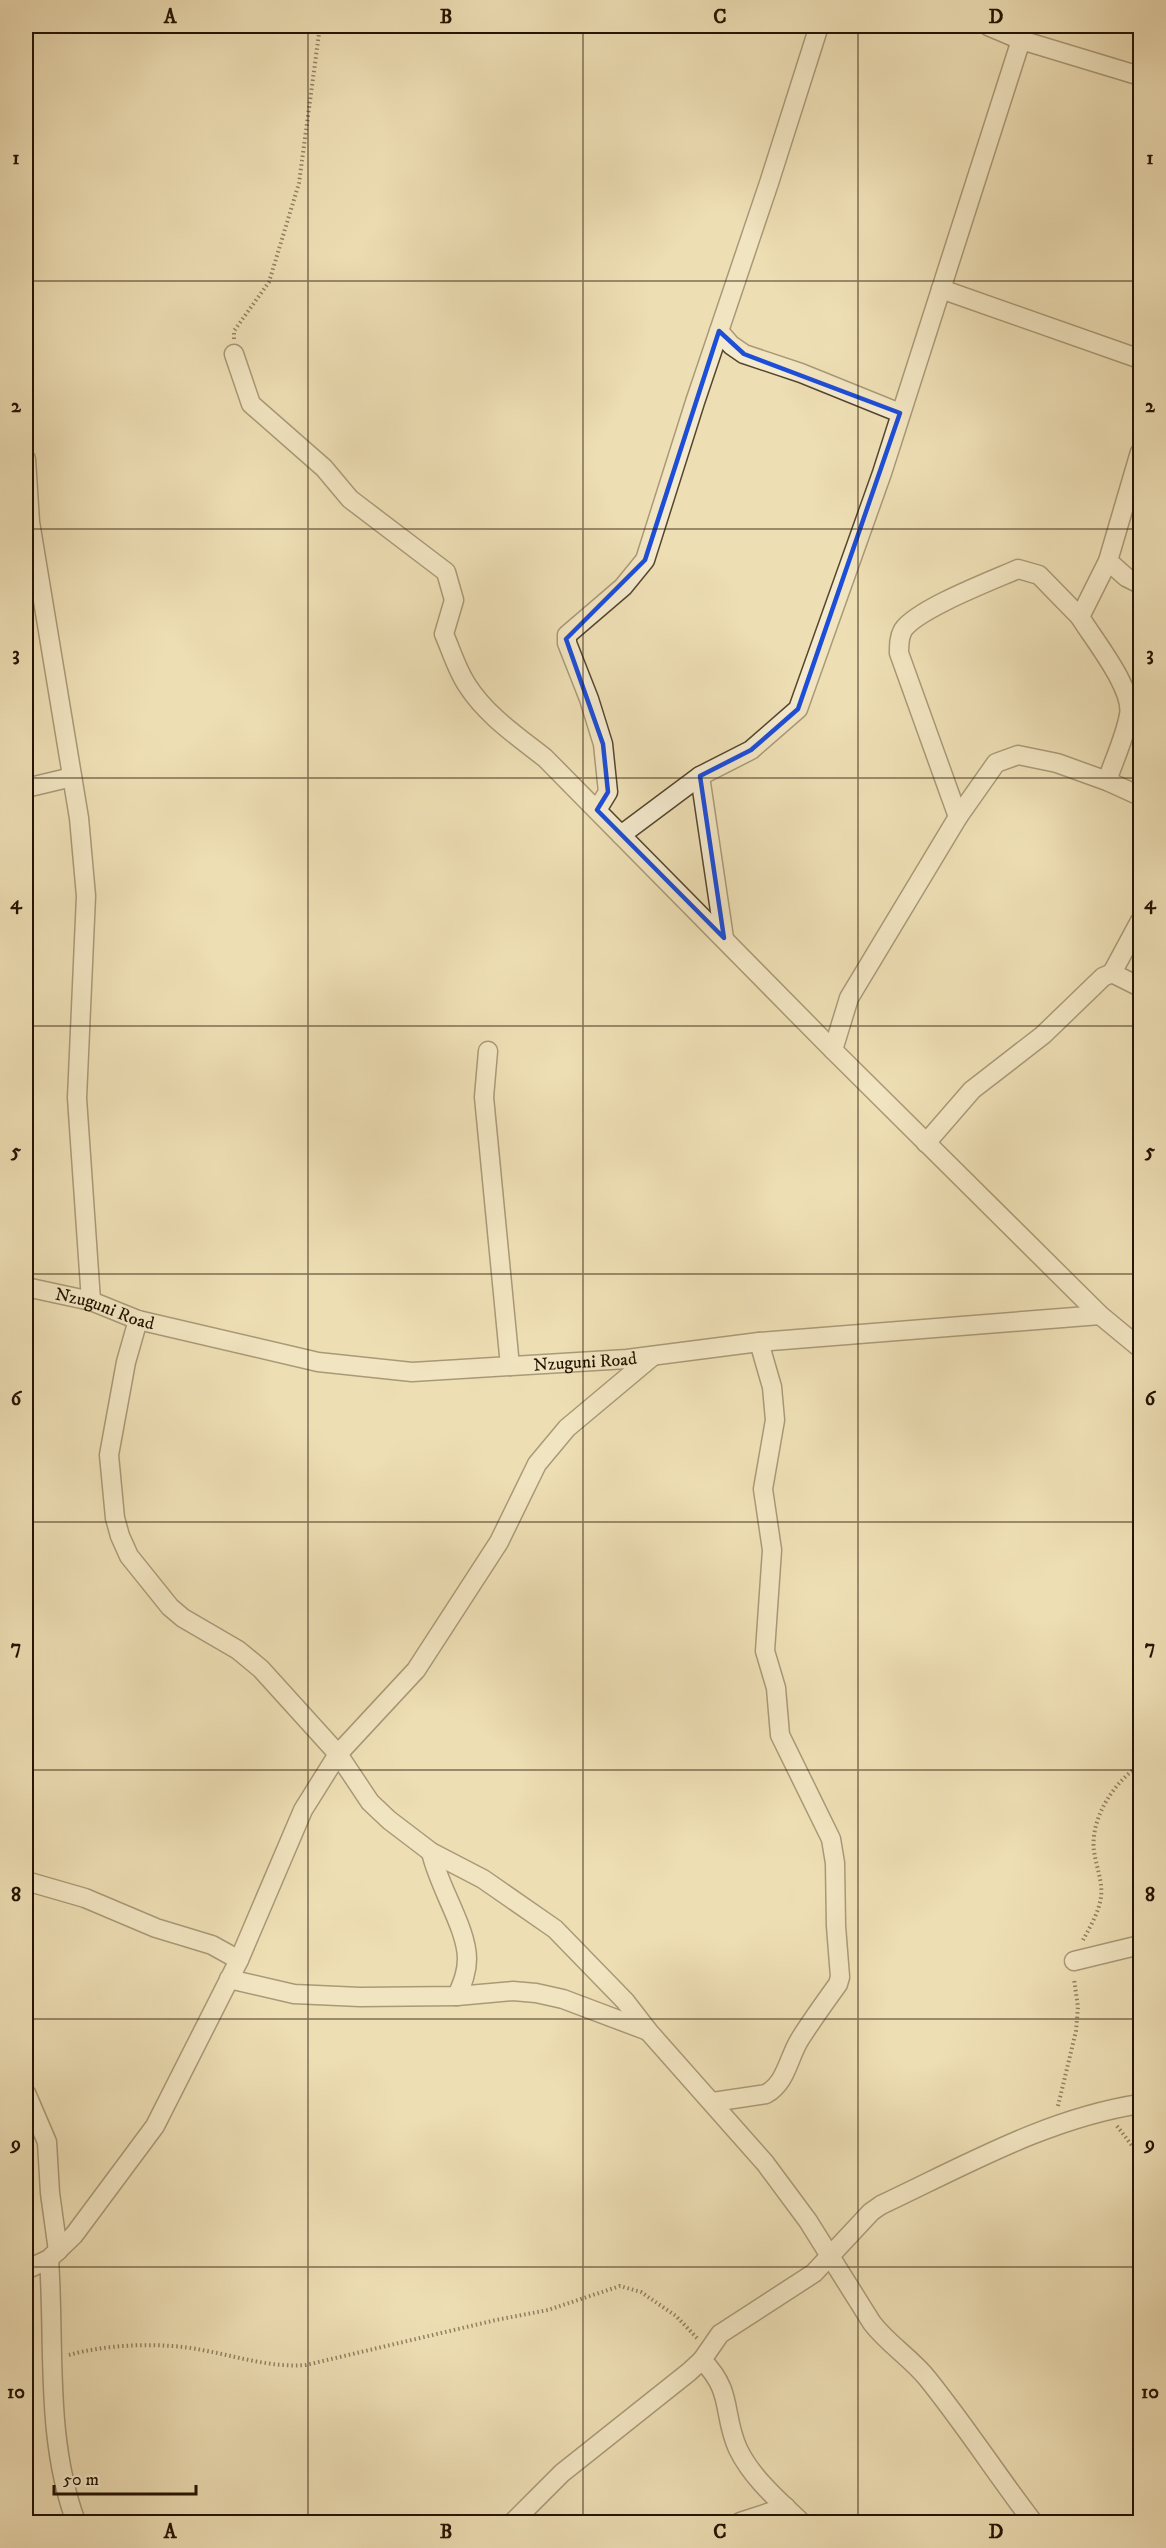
<svg xmlns="http://www.w3.org/2000/svg" width="1166" height="2548" viewBox="0 0 1166 2548" font-family="'IM FELL DW Pica',serif">
<style>
.lines{fill:none;stroke-linecap:round;stroke-linejoin:round}
.street-casing{stroke:#56462e;stroke-width:21}
.path{stroke:#231301;stroke-width:4;stroke-dasharray:1.5 3;stroke-linecap:butt}
.street{stroke:#f4eace;stroke-width:18}
.marked{fill:none;stroke:#1d4ed8;stroke-width:4.5;stroke-linejoin:round}
.grid{fill:none;stroke:#231301;stroke-width:1.5;stroke-opacity:0.55}
.labels{text-anchor:middle;stroke-width:4.5;stroke-linejoin:round;paint-order:stroke}
.street-label{font-size:18px;fill:#231301;stroke:#f4eace}
.neatline{fill:none;stroke:#231301;stroke-width:2}
.grid-label{font-size:20px;text-anchor:middle;font-weight:bold;fill:#231301}
</style>
<rect width="100%" height="100%" fill="#eedeb4"/>
<filter id="stains"><feTurbulence type="fractalNoise" baseFrequency=".00333" numOctaves="4"/><feColorMatrix values="0 0 0 0 .2 0 0 0 0 .09 0 0 0 0 .02 0 0 0 .5 -.17"/></filter>
<radialGradient id="worn" r=".72"><stop offset=".6" stop-color="#630" stop-opacity="0"/><stop offset="1" stop-color="#630" stop-opacity=".3"/></radialGradient>
<g class="lines">
<defs>
<g id="street">
<path d="M988,26l33,14 119,36"/>
<path d="M941,289l199,70"/>
<path d="M719,331l12,14 13,9 57,19 99,40"/>
<path d="M234,354l17,50 73,64 26,31 96,73 8,28 -10,34c7,16 13,36 23,51 19,30 50,51 78,73l288,292 267,265 40,33"/>
<path d="M1140,452l-32,109 18,16 14,7"/>
<path d="M26,459l4,63 49,296 7,78 -9,202 14,203"/>
<path d="M1107,781c7,-21 18,-44 22,-66 5,-26 -35,-75 -49,-98l28,-56"/>
<path d="M26,788l46,-11"/>
<path d="M597,810l11,-18 -5,-48 -14,-45 -22,-56v-8l56,-48 22,-27 50,-158 74,-219 50,-157"/>
<path d="M958,817l-59,-164c0,-8 0,-16 4,-23 14,-21 90,-50 115,-61l21,6 41,42"/>
<path d="M621,835l79,-59"/>
<path d="M724,938l-24,-162 51,-26 47,-41 84,-236 139,-433"/>
<path d="M1112,973l28,-52"/>
<path d="M833,1050l16,-52 109,-181 38,-54 22,-8 39,8 50,18 33,15"/>
<path d="M488,1051l-4,46 26,269"/>
<path d="M926,1143l46,-53 71,-55 60,-58 9,-4 28,14"/>
<path id="s1" d="M26,1287l65,14 47,19 180,42 94,10 215,-13 132,-17 341,-27"/>
<path d="M138,1320l-12,42 -17,93 6,63 5,18 9,20 41,51 13,11 55,32 23,19 77,85 32,48 19,18 42,32 52,27 72,50 70,72 24,31 116,131 43,58 64,102c16,21 39,35 55,55 38,47 70,97 106,144"/>
<path d="M431,1852c7,34 36,76 36,107 0,14 -5,25 -10,37"/>
<path d="M26,1881l59,17 71,30 56,17 27,15"/>
<path d="M1074,1961l66,-16"/>
<path d="M229,1979l65,15 66,3 97,-1 56,-5 23,2 27,6 85,32"/>
<path d="M26,2093l21,49 3,51 8,58"/>
<path d="M713,2102l53,-8c21,-12 22,-36 34,-55 12,-19 25,-37 38,-55l2,-7 -4,-51 -1,-63 -4,-24 -51,-104 -4,-47 -11,-37 7,-101 -9,-61 12,-69 -3,-33 -13,-45"/>
<path d="M49,2259c6,88 -4,179 27,263"/>
<path d="M26,2270l23,-11 25,-24 81,-109 84,-166 64,-150 35,-56 78,-84 83,-128 38,-78 30,-36 86,-72"/>
<path d="M702,2360c32,32 20,54 36,89 14,29 40,51 63,73"/>
<path d="M513,2522l49,-49 127,-101 13,-12 18,-26 94,-61 57,-61 10,-7c85,-40 167,-87 259,-101"/>
<path d="M740,2522l46,-15"/>
</g>
</defs>
<use href="#street" class="street-casing"/>
<g class="path">
<path d="M234,339v-8l35,-49 30,-99 21,-157"/>
<path d="M1083,1940c7,-13 16,-28 18,-43 2,-15 -5,-31 -7,-46 -4,-33 20,-69 46,-86"/>
<path d="M1058,2106l18,-75 2,-24 -4,-28"/>
<path d="M1117,2126l23,30"/>
<path d="M69,2355c37,-11 94,-13 133,-5 34,6 68,18 104,15l190,-45 52,-10 72,-24 21,6 35,24 21,22"/>
</g>
<use href="#street" class="street"/>
</g>
<path d="M0 0H1166V2548H0ZM719,331l25,23 156,59 -102,296 -47,41 -51,26 24,162 -127,-128 11,-18 -5,-48 -37,-105 79,-79z" fill="#eedeb4" fill-opacity=".55" fill-rule="evenodd"/>
<path class="marked" d="M719,331l25,23 156,59 -102,296 -47,41 -51,26 24,162 -127,-128 11,-18 -5,-48 -37,-105 79,-79z"/>
<path class="grid" d="M308,26v2496M583,26v2496M858,26v2496M26,281h1114M26,529h1114M26,778h1114M26,1026h1114M26,1274h1114M26,1522h1114M26,1770h1114M26,2019h1114M26,2267h1114"/>
<g class="labels">
<g class="street-label">
<text dy="6" stroke="none"><textPath href="#s1" startOffset="82">Nzuguni Road</textPath></text>
<text dy="6" stroke="none"><textPath href="#s1" startOffset="570">Nzuguni Road</textPath></text>
</g>
</g>
<rect width="1166" height="2548" fill="none" stroke="#eedeb4" stroke-width="66"/>
<path d="M54 2485v9h142v-9" fill="none" stroke="#231301" stroke-width="3"/>
<text x="63" y="2485" font-size="18" fill="#231301" stroke="#f4eace" stroke-width="4.5" paint-order="stroke">50 m</text>
<rect x="33" y="33" width="1100" height="2482" class="neatline"/>
<g class="grid-label">
<text x="170" y="23">A</text>
<text x="446" y="23">B</text>
<text x="720" y="23">C</text>
<text x="996" y="23">D</text>
<text x="16" y="164">1</text>
<text x="1150" y="164">1</text>
<text x="16" y="412">2</text>
<text x="1150" y="412">2</text>
<text x="16" y="660">3</text>
<text x="1150" y="660">3</text>
<text x="16" y="909">4</text>
<text x="1150" y="909">4</text>
<text x="16" y="1157">5</text>
<text x="1150" y="1157">5</text>
<text x="16" y="1405">6</text>
<text x="1150" y="1405">6</text>
<text x="16" y="1653">7</text>
<text x="1150" y="1653">7</text>
<text x="16" y="1901">8</text>
<text x="1150" y="1901">8</text>
<text x="16" y="2150">9</text>
<text x="1150" y="2150">9</text>
<text x="16" y="2398">10</text>
<text x="1150" y="2398">10</text>
<text x="170" y="2538">A</text>
<text x="446" y="2538">B</text>
<text x="720" y="2538">C</text>
<text x="996" y="2538">D</text>
</g>
<rect width="100%" height="100%" filter="url(#stains)"/>
<rect width="100%" height="100%" fill="url(#worn)"/>
</svg>
